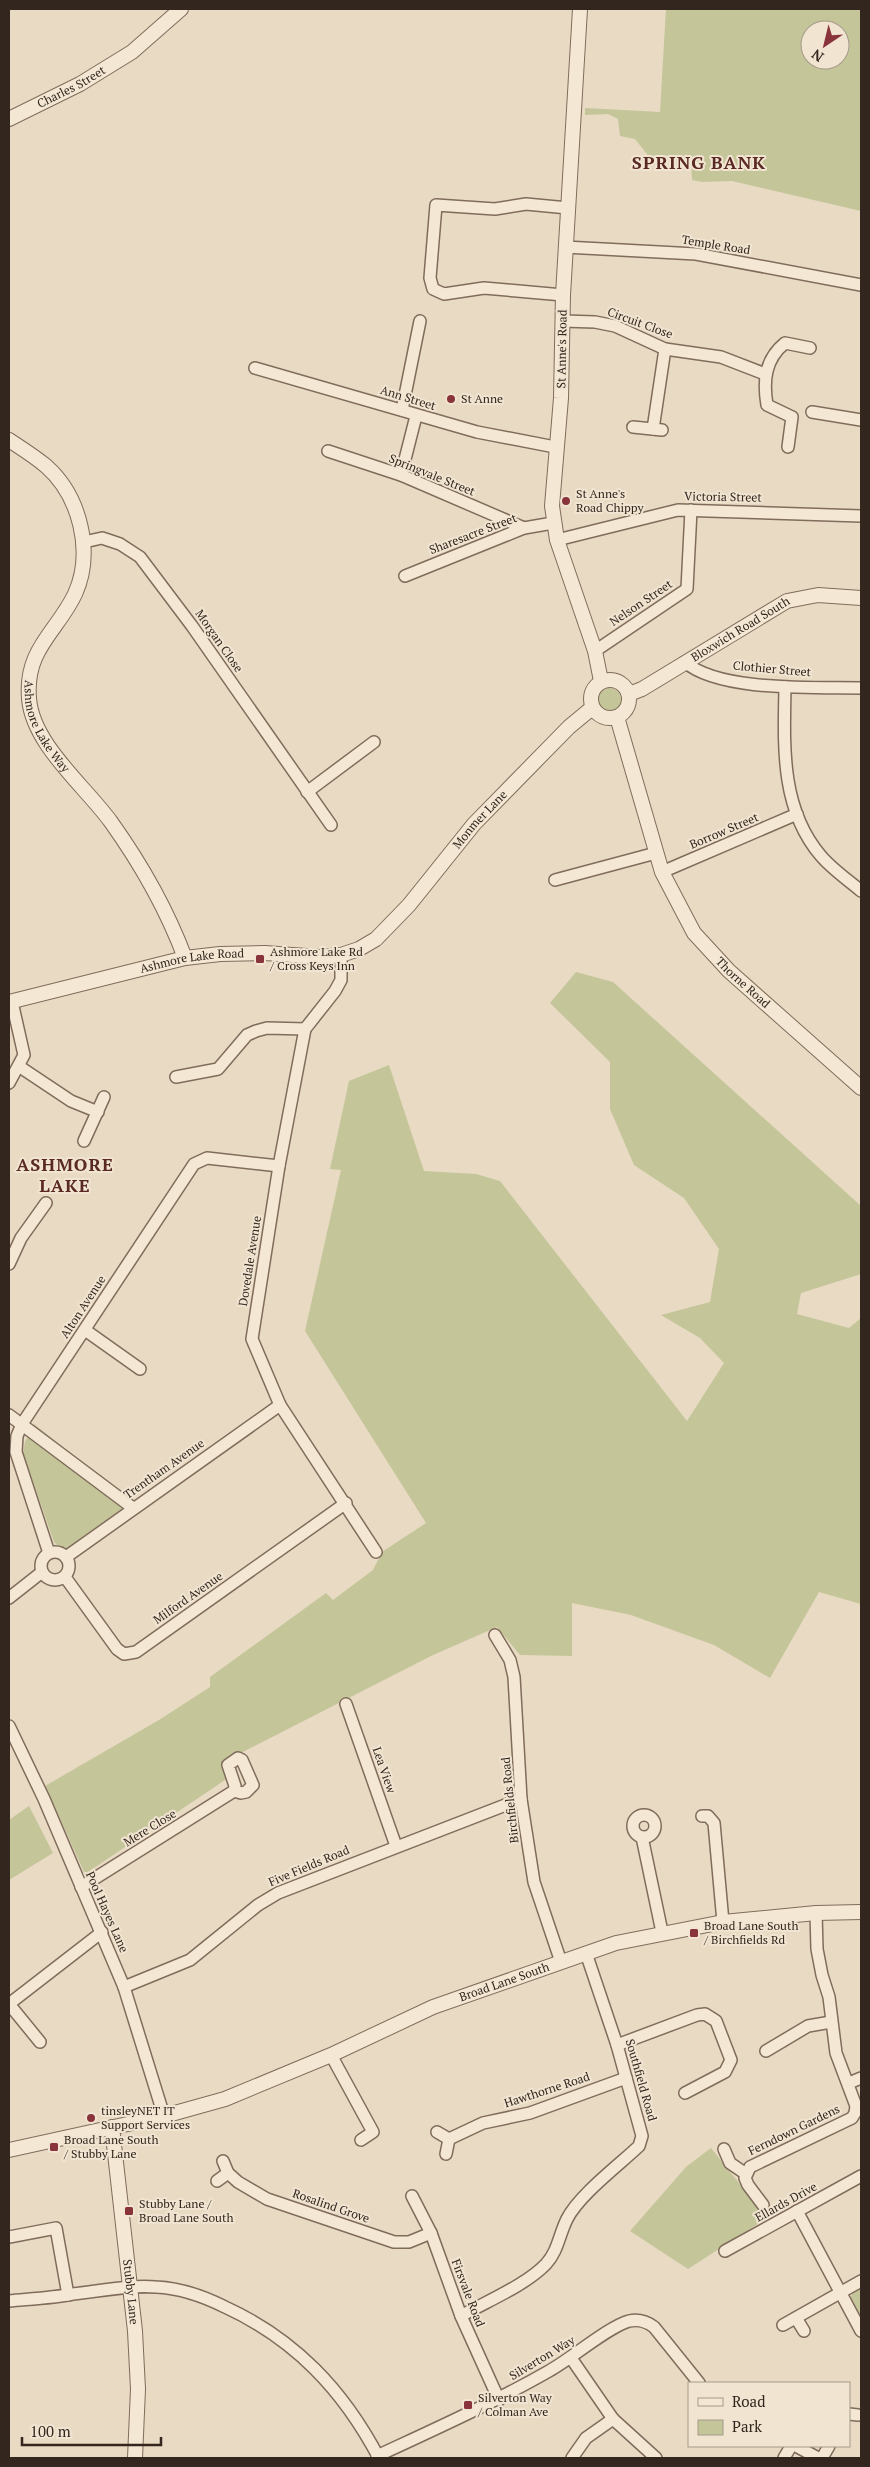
<svg xmlns="http://www.w3.org/2000/svg" width="870" height="2467" viewBox="0 0 870 2467" font-family="'PT Serif',serif">
<style>
.green{fill:#c4c599;fill-rule:evenodd}
.lines{fill:none;stroke-linecap:round;stroke-linejoin:round}
.minor-casing{stroke:#816c5c;stroke-width:14}
.tertiary-casing{stroke:#816c5c;stroke-width:16}
.minor{stroke:#f4e8d5;stroke-width:11}
.tertiary{stroke:#f4e8d5;stroke-width:14}
.poi-dot{fill:#89333b;stroke:#f1e5d2;stroke-width:2}
.labels{text-anchor:middle;stroke-width:4;stroke-linejoin:round;paint-order:stroke}
.street-label{font-size:12px;fill:#32261e;stroke:#f1e5d2}
.poi-label{font-size:12px;fill:#32261e;stroke:#f1e5d2;text-anchor:start}
.district-label{font-size:18px;font-weight:bold;letter-spacing:1px;fill:#5a2923;stroke:#f1e5d2}
</style>
<rect width="100%" height="100%" fill="#e8dac3"/>
<g class="green">
<path d="M666,9h195v202l-129,-30 -30,1 -10,-2 -1,-23 -35,-2 -5,4 -16,-20 -15,-3 -2,-17 -10,-5 -23,1v-7l75,4zM810,30h30v30h-30z"/>
<circle cx="609" cy="700" r="12"/>
<path d="M576,972l37,10 248,224v68l-60,19 -4,21 52,14 12,-10v286l-42,-12 -49,86 -56,-33 -83,-30 -59,-12v53l-52,-1 -23,-28 -64,28 -212,108 7,15 -143,96 -40,-88 114,-66 51,-33v-10l116,-84 7,7 40,-30 9,-18 44,-29 -121,-192 36,-161 -11,-1 19,-88 40,-16 35,106 52,3 24,7 187,240 37,-58 -24,-25 -39,-23 49,-13 9,-53 -35,-51 -50,-33 -24,-56v-47l-60,-59z"/>
<path d="M34,1424l98,78 -65,46 -9,-2 -4,-4 -31,-89 2,-11z"/>
<path d="M29,1806l24,47 -44,27v-60z"/>
<path d="M711,2148l56,70 -79,51 -58,-38 56,-64z"/>
<path d="M861,2288v37l-13,-23 5,-9z"/>
</g>
<g class="lines">
<defs>
<g id="minor">
<path d="M565,247l131,7 165,31"/>
<path d="M563,295l-79,-7 -40,6 -11,-5 -3,-11 6,-73 59,4 31,-5 42,4"/>
<path d="M563,321l32,1 20,4 50,23 56,8 44,17"/>
<path d="M255,368l222,64 78,15"/>
<path d="M402,410l18,-89"/>
<path d="M812,412l49,8"/>
<path d="M633,427l29,3"/>
<path d="M653,429l12,-80"/>
<path d="M788,447l4,-30 -25,-12c-4,-24 -2,-46 18,-62l25,5"/>
<path d="M328,451l73,24 123,53"/>
<path d="M401,475l15,-59"/>
<path d="M557,540l121,-30 183,6"/>
<path d="M84,542l18,-4 18,6 20,13 52,69 139,199"/>
<path d="M405,576l119,-48 29,-5"/>
<path d="M595,651l92,-62 4,-79"/>
<path d="M685,662c34,30 131,25 176,26"/>
<path d="M785,687c-1,58 -5,121 36,169 11,13 27,24 40,35"/>
<path d="M307,792l67,-50"/>
<path d="M662,872l135,-58"/>
<path d="M555,880l101,-27"/>
<path d="M341,955v25l-6,11 -30,38 -26,137 -27,173 28,66 96,147"/>
<path d="M20,1067l51,34 27,11"/>
<path d="M176,1077l42,-8 29,-34 9,-4 11,-3 38,1"/>
<path d="M9,1083l15,-28 -12,-53"/>
<path d="M84,1141l20,-44"/>
<path d="M9,1264l12,-26 25,-35"/>
<path d="M85,1330l55,39"/>
<path d="M9,1415l124,93"/>
<circle cx="55" cy="1566" r="14"/>
<path d="M49,1553l-33,-101 1,-16 5,-12 172,-260 13,-6 72,8"/>
<path d="M66,1557l214,-152"/>
<path d="M65,1577l52,72 7,5 12,-2 210,-149"/>
<path d="M9,1598l33,-26"/>
<path d="M495,1635l15,25 4,17 7,122 13,83 27,80"/>
<path d="M346,1704l50,142"/>
<path d="M9,1726l35,73 80,188 40,129"/>
<circle cx="644" cy="1826" r="11"/>
<path d="M702,1816h6l6,7 9,99"/>
<path d="M642,1837l20,95"/>
<path d="M81,1887l153,-96 7,2 5,-1 7,-7 -11,-25 -4,-2 -10,7 7,21 -1,5"/>
<path d="M124,1987l66,-27 68,-55 20,-12 243,-94"/>
<path d="M9,2004l93,-72"/>
<path d="M9,2004l31,38"/>
<path d="M617,2045l80,-30 8,-1 11,7 15,39 -6,12 -40,21"/>
<path d="M766,2051l42,-25 23,-4"/>
<path d="M331,2055l42,77 -12,8"/>
<path d="M849,2083l12,-5"/>
<path d="M437,2132l12,7 -3,15"/>
<path d="M449,2139l34,-16 47,-10 96,-35"/>
<path d="M724,2149l6,14 16,11"/>
<path d="M223,2161l5,12 10,9 29,17 127,43h15l22,-9"/>
<path d="M217,2181l11,-8"/>
<path d="M412,2196l19,37 30,83 38,84"/>
<path d="M763,2205l-15,-20 -3,-7 5,-11 102,-49 3,-5 1,-7 -20,-53 -7,-56 -7,-22 -5,-26 -1,-36"/>
<path d="M797,2211l64,120"/>
<path d="M9,2237l47,-9 12,67"/>
<path d="M725,2251l136,-75"/>
<path d="M9,2301c21,-2 43,-3 64,-7 28,-3 55,-9 83,-7 24,1 47,9 69,20 70,32 118,83 154,151"/>
<path d="M461,2316c26,-15 65,-31 85,-52 12,-13 13,-29 21,-45 12,-24 52,-54 72,-73l3,-10 -25,-91 -31,-92"/>
<path d="M796,2318l8,13"/>
<path d="M783,2325l78,-44"/>
<path d="M571,2358l42,61 43,39"/>
<path d="M849,2414l9,1"/>
<path d="M796,2446l22,12"/>
<path d="M377,2456c58,-27 116,-53 172,-85 22,-12 59,-44 80,-50 10,-2 17,0 25,6l45,56"/>
<path d="M572,2458l14,-20 27,-19"/>
<path d="M784,2458l7,-12"/>
<path d="M822,2458l7,-12"/>
</g>
<g id="tertiary">
<path d="M580,9l-17,286 -2,103 -9,108 5,34 38,111 6,30"/>
<path id="s1" d="M9,119l71,-35 52,-32 49,-43"/>
<path id="s2" d="M9,440c12,8 25,16 37,26 34,30 48,86 29,128 -18,38 -50,55 -46,104 3,46 56,88 82,124 30,42 56,88 74,136"/>
<circle cx="610" cy="699" r="19"/>
<path id="s3" d="M629,694l13,-5 145,-88 31,-6 43,3"/>
<path id="s4" d="M617,717l45,155 32,61 35,38 132,117"/>
<path id="s5" d="M9,1002l176,-44 35,-4 45,-1 55,4 21,-2 18,-6 17,-10 33,-34 65,-81 95,-97 23,-19"/>
<path id="s6" d="M112,2127l23,204 3,58 -3,69"/>
<path id="s7" d="M9,2150l155,-34 61,-17 106,-44 102,-48 183,-64 107,-21 93,-9 45,-1"/>
</g>
</defs>
<use href="#minor" class="minor-casing"/>
<use href="#tertiary" class="tertiary-casing"/>
<use href="#minor" class="minor"/>
<use href="#tertiary" class="tertiary"/>
</g>
<g class="poi-dot">
<circle cx="451" cy="399" r="5"/>
<circle cx="566" cy="501" r="5"/>
<rect x="255" y="954" width="10" height="10" rx="2.5"/>
<rect x="689" y="1928" width="10" height="10" rx="2.5"/>
<circle cx="91" cy="2118" r="5"/>
<rect x="49" y="2142" width="10" height="10" rx="2.5"/>
<rect x="124" y="2206" width="10" height="10" rx="2.5"/>
<rect x="463" y="2400" width="10" height="10" rx="2.5"/>
</g>
<g class="labels">
<g class="street-label">
<text dy="4" stroke="none"><textPath href="#s1" startOffset="70">Charles Street</textPath></text>
<text transform="translate(716 245) rotate(9)" y="4">Temple Road</text>
<text transform="translate(640 323) rotate(20)" y="4">Circuit Close</text>
<text transform="translate(562 349) rotate(-89)" y="4">St Anne's Road</text>
<text transform="translate(408 398) rotate(17)" y="4">Ann Street</text>
<text transform="translate(432 475) rotate(22)" y="4">Springvale Street</text>
<text transform="translate(723 497) rotate(1)" y="4">Victoria Street</text>
<text transform="translate(473 534) rotate(-21)" y="4">Sharesacre Street</text>
<text transform="translate(641 603) rotate(-34)" y="4">Nelson Street</text>
<text dy="4" stroke="none"><textPath href="#s3" startOffset="129">Bloxwich Road South</textPath></text>
<text transform="translate(219 641) rotate(55)" y="4">Morgan Close</text>
<text transform="translate(772 669) rotate(5)" y="4">Clothier Street</text>
<text dy="4" stroke="none"><textPath href="#s2" startOffset="334">Ashmore Lake Way</textPath></text>
<text dy="4" stroke="none"><textPath href="#s5" startOffset="535">Monmer Lane</textPath></text>
<text transform="translate(724 831) rotate(-23)" y="4">Borrow Street</text>
<text dy="4" stroke="none"><textPath href="#s5" startOffset="188">Ashmore Lake Road</textPath></text>
<text dy="4" stroke="none"><textPath href="#s4" startOffset="300">Thorne Road</textPath></text>
<text transform="translate(250 1261) rotate(-81)" y="4">Dovedale Avenue</text>
<text transform="translate(83 1307) rotate(-57)" y="4">Alton Avenue</text>
<text transform="translate(164 1469) rotate(-35)" y="4">Trentham Avenue</text>
<text transform="translate(188 1598) rotate(-35)" y="4">Milford Avenue</text>
<text transform="translate(384 1770) rotate(71)" y="4">Lea View</text>
<text transform="translate(510 1800) rotate(-96)" y="4">Birchfields Road</text>
<text transform="translate(150 1828) rotate(-32)" y="4">Mere Close</text>
<text transform="translate(309 1866) rotate(-23)" y="4">Five Fields Road</text>
<text transform="translate(107 1912) rotate(66)" y="4">Pool Hayes Lane</text>
<text dy="4" stroke="none"><textPath href="#s7" startOffset="525">Broad Lane South</textPath></text>
<text transform="translate(641 2080) rotate(74)" y="4">Southfield Road</text>
<text transform="translate(547 2090) rotate(-18)" y="4">Hawthorne Road</text>
<text transform="translate(794 2130) rotate(-26)" y="4">Ferndown Gardens</text>
<text transform="translate(786 2202) rotate(-29)" y="4">Ellards Drive</text>
<text transform="translate(331 2206) rotate(19)" y="4">Rosalind Grove</text>
<text dy="4" stroke="none"><textPath href="#s6" startOffset="166">Stubby Lane</textPath></text>
<text transform="translate(468 2293) rotate(69)" y="4">Firsvale Road</text>
<text transform="translate(542 2358) rotate(-31)" y="4">Silverton Way</text>
</g>
<g class="poi-label">
<text x="461" y="403">St Anne</text>
<text x="576" y="498">St Anne's<tspan x="576" dy="14">Road Chippy</tspan></text>
<text x="270" y="956">Ashmore Lake Rd<tspan x="270" dy="14">/ Cross Keys Inn</tspan></text>
<text x="704" y="1930">Broad Lane South<tspan x="704" dy="14">/ Birchfields Rd</tspan></text>
<text x="101" y="2115">tinsleyNET IT<tspan x="101" dy="14">Support Services</tspan></text>
<text x="64" y="2144">Broad Lane South<tspan x="64" dy="14">/ Stubby Lane</tspan></text>
<text x="139" y="2208">Stubby Lane /<tspan x="139" dy="14">Broad Lane South</tspan></text>
<text x="478" y="2402">Silverton Way<tspan x="478" dy="14">/ Colman Ave</tspan></text>
</g>
<g class="district-label">
<text x="699" y="169">SPRING BANK</text>
<text x="65" y="1171">ASHMORE<tspan x="65" dy="21">LAKE</tspan></text>
</g>
</g>
<rect width="870" height="2467" fill="none" stroke="#32261e" stroke-width="20"/>
<rect x="688" y="2382" width="162" height="65" fill="#f1e5d2" stroke="#a5998a"/>
<rect x="698" y="2398" width="25" height="8" fill="#f4e8d5" stroke="#a5998a"/>
<text x="732" y="2407" font-size="15" fill="#32261e">Road</text>
<rect x="698" y="2420" width="25" height="15" fill="#c4c599" stroke="#a5998a"/>
<text x="732" y="2432" font-size="15" fill="#32261e">Park</text>
<g transform="translate(825 45) rotate(215)"><circle r="24" fill="#f1e5d2" stroke="#a5998a"/>
<path d="M0-4L9 19L0 12L-9 19Z" fill="#89333b"/>
<text y="-8" font-size="14" font-weight="bold" text-anchor="middle" fill="#32261e">N</text>
</g>
<path d="M22 2437v8h139v-8" fill="none" stroke="#32261e" stroke-width="2.5"/>
<text x="30" y="2437" font-size="15" fill="#32261e" stroke="#f1e5d2" stroke-width="4" paint-order="stroke">100 m</text>
</svg>
